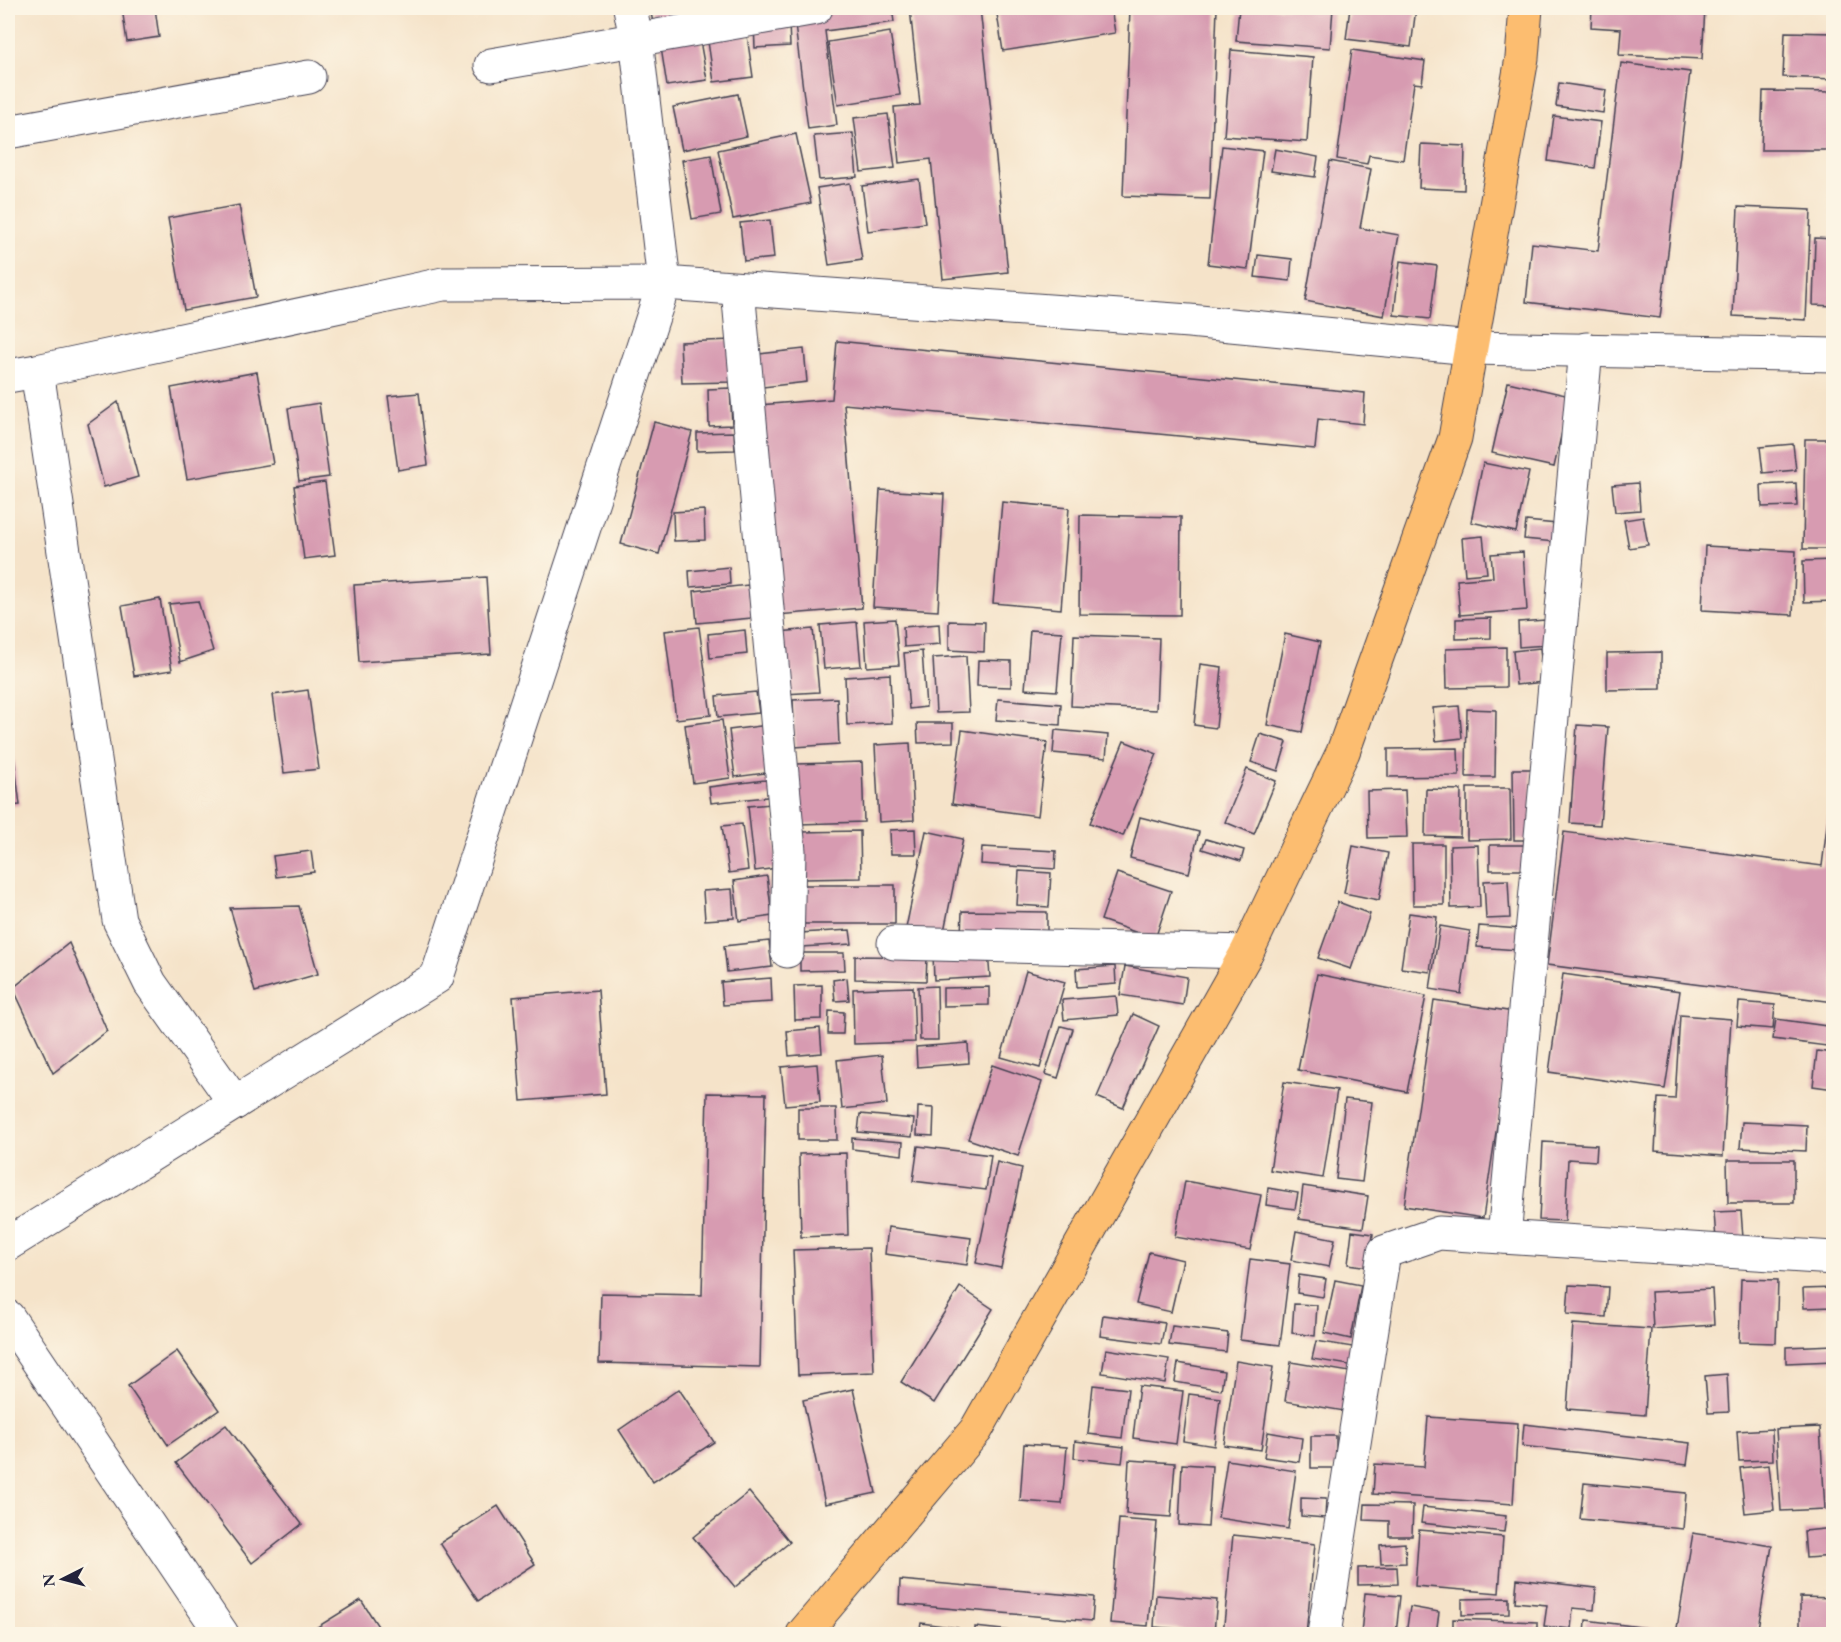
<svg xmlns="http://www.w3.org/2000/svg" width="1841" height="1642" viewBox="0 0 1841 1642" font-family="'EB Garamond',serif">
<style>
.building{fill:#d79bb1}
.lines{fill:none;stroke-linecap:round;stroke-linejoin:round}
.minor-casing{stroke:#423f50;stroke-width:35}
.major-casing{stroke:#423f50;stroke-width:35}
.minor{stroke:#fff;stroke-width:33}
.major{stroke:#fcbd6f;stroke-width:33}
</style>
<rect width="100%" height="100%" fill="#fcf5e5"/>
<filter id="ink" filterUnits="userSpaceOnUse"><feTurbulence type="fractalNoise" baseFrequency=".0167" numOctaves="2"/><feDisplacementMap in="SourceGraphic" scale="12" xChannelSelector="R" yChannelSelector="G"/><feConvolveMatrix kernelMatrix="1 2 1 2 8 2 1 2 1" color-interpolation-filters="sRGB"/></filter>
<filter id="wash" filterUnits="userSpaceOnUse"><feTurbulence type="fractalNoise" baseFrequency=".008" numOctaves="4" result="noise"/><feDisplacementMap in="SourceGraphic" scale="24" xChannelSelector="R" yChannelSelector="G"/><feGaussianBlur stdDeviation="1.35" result="paint"/><feColorMatrix in="noise" values="0 0 0 0 0 0 0 0 0 0 0 0 0 0 0 0 0 1.4 0 .05"/><feComposite in="paint" operator="in"/></filter>
<g filter="url(#wash)">
<rect width="100%" height="100%" fill="#f5e3c9"/>
<g id="blocks">
<g class="building">
<path d="M122,8h33l4,29 -32,5z"/>
<path d="M650,8h108l-104,20z"/>
<path d="M869,8h23l2,14 -69,9 12,94 -29,4 -14,-112z"/>
<path d="M910,8h70l28,264 -65,7 -12,-120 -32,4 -5,-56 26,-2z"/>
<path d="M996,8h115l4,25 -112,18z"/>
<path d="M1130,8h87l-7,191 -87,-3z"/>
<path d="M1239,8h94l-3,40 -94,-7z"/>
<path d="M1350,8h66l-5,39 -65,-8z"/>
<path d="M1592,8h113l-3,51 -83,-4 2,-26 -30,-2z"/>
<path d="M789,23l1,23 -35,2 -1,-24z"/>
<path d="M746,29l7,48 -39,5 -7,-47z"/>
<path d="M890,32l10,63 -62,10 -10,-63z"/>
<path d="M1785,32l49,1v46l-51,-2z"/>
<path d="M699,35l8,45 -40,6 -7,-45z"/>
<path d="M1231,50l82,7 -6,85 -83,-6z"/>
<path d="M1352,50l73,11 -3,23 -8,-1 -11,77 -34,-5 -2,9 -30,-5z"/>
<path d="M1621,63l69,9 -30,246 -134,-16 6,-59 66,8z"/>
<path d="M1559,83l47,7 -3,23 -47,-7z"/>
<path d="M1763,91l71,1v58h-73z"/>
<path d="M738,94l9,42 -65,14 -9,-43z"/>
<path d="M888,114l7,54 -34,4 -7,-54z"/>
<path d="M1554,116l47,6 -6,46 -47,-7z"/>
<path d="M853,133l4,44 -38,3 -5,-44z"/>
<path d="M796,134l15,69 -78,16 -15,-69z"/>
<path d="M1421,144l44,2 -1,44 -45,-2z"/>
<path d="M1222,146l41,5 -15,118 -40,-5z"/>
<path d="M1275,149l43,8 -3,20 -44,-6z"/>
<path d="M711,155l10,59 -29,5 -10,-59z"/>
<path d="M1330,161l41,8 -11,59 39,7 -15,81 -79,-15z"/>
<path d="M919,179l6,44 -57,8 -6,-45z"/>
<path d="M850,183l12,77 -33,5 -12,-77z"/>
<path d="M239,205l17,92 -72,13 -16,-92z"/>
<path d="M1738,207l73,3 -5,110 -73,-4z"/>
<path d="M770,220l4,38 -30,3 -4,-38z"/>
<path d="M1815,238l19,1v67l-21,-1z"/>
<path d="M1258,255l34,4 -2,22 -35,-4z"/>
<path d="M1400,261l37,5 -7,53 -36,-4z"/>
<path d="M732,340l1,42 -51,1 -2,-41z"/>
<path d="M837,341l528,52 -2,31 -45,-5 -3,30 -471,-45 18,204 -85,7 -18,-210 73,-6z"/>
<path d="M804,349l3,33 -44,5 -4,-33z"/>
<path d="M257,372l16,92 -86,15 -16,-91z"/>
<path d="M1508,382l62,14 -16,71 -62,-14z"/>
<path d="M730,388l2,37 -23,1 -1,-37z"/>
<path d="M419,393l9,72 -30,5 -10,-74z"/>
<path d="M118,402l20,75 -34,10 -16,-63z"/>
<path d="M319,403l10,74 -30,4 -11,-73z"/>
<path d="M654,422l38,10 -33,122 -38,-10z"/>
<path d="M734,432l1,18 -38,1v-18z"/>
<path d="M1805,439h29v110h-31z"/>
<path d="M1793,444l3,26 -33,3 -3,-26z"/>
<path d="M1483,463l46,9 -13,60 -45,-10z"/>
<path d="M325,482l10,73 -31,4 -10,-73z"/>
<path d="M1638,483l2,27 -25,2 -3,-27z"/>
<path d="M1796,483l1,23 -35,1 -1,-22z"/>
<path d="M880,490l64,4 -6,117 -65,-4z"/>
<path d="M1002,502l67,6 -8,101 -68,-6z"/>
<path d="M704,510l1,30 -31,1 -1,-29z"/>
<path d="M1080,515l101,2 -1,98 -101,-1z"/>
<path d="M1643,517l5,28 -19,3 -5,-28z"/>
<path d="M1526,521l31,3 -2,18 -31,-3z"/>
<path d="M1483,536l4,37 -22,2 -3,-37z"/>
<path d="M1705,546l91,5 -3,64 -91,-5z"/>
<path d="M1523,552l4,58 -67,5 -3,-35 36,-3 -2,-23z"/>
<path d="M1834,560v41l-30,1 -1,-41z"/>
<path d="M729,567l1,17 -40,3 -1,-16z"/>
<path d="M486,577l5,77 -132,8 -5,-77z"/>
<path d="M748,585l4,33 -55,5 -3,-32z"/>
<path d="M160,599l12,71 -38,6 -12,-70z"/>
<path d="M198,601l15,50 -33,11 -11,-58z"/>
<path d="M1491,618v20l-35,1v-20z"/>
<path d="M895,619l4,46 -32,2 -3,-46z"/>
<path d="M1545,620l2,25 -28,2 -1,-25z"/>
<path d="M949,621l36,1 -1,30 -35,-2z"/>
<path d="M857,622l4,44 -37,3 -4,-44z"/>
<path d="M939,624l1,20 -36,3 -1,-20z"/>
<path d="M699,627l12,88 -35,4 -11,-88z"/>
<path d="M813,629l6,63 -35,2 -6,-62z"/>
<path d="M745,630l2,24 -37,4 -2,-24z"/>
<path d="M1030,630l32,2 -5,59 -32,-2z"/>
<path d="M1285,634l35,8 -18,90 -35,-7z"/>
<path d="M1074,635l85,3 -3,72 -85,-4z"/>
<path d="M1506,647v40l-59,1 -1,-39z"/>
<path d="M1540,648l3,34 -27,3 -3,-34z"/>
<path d="M922,651l4,56 -17,2 -5,-56z"/>
<path d="M1661,652v37l-54,1v-37z"/>
<path d="M966,656l3,56 -33,1 -3,-55z"/>
<path d="M978,660l33,1v26l-34,-1z"/>
<path d="M1200,664l22,3 -6,61 -22,-3z"/>
<path d="M890,674l2,49 -45,2 -2,-48z"/>
<path d="M308,690l11,79 -35,4 -11,-78z"/>
<path d="M756,692l3,21 -41,4 -2,-21z"/>
<path d="M837,698l2,46 -44,3 -2,-47z"/>
<path d="M998,699l63,5 -1,21 -64,-5z"/>
<path d="M1459,706l3,32 -26,3 -3,-33z"/>
<path d="M1467,709l29,1 -1,67h-29z"/>
<path d="M722,720l8,58 -37,5 -8,-58z"/>
<path d="M917,723h36v19l-35,1z"/>
<path d="M768,725l5,47 -38,5 -6,-47z"/>
<path d="M1577,725l31,2 -8,98 -30,-2z"/>
<path d="M962,730l85,12 -9,74 -86,-12z"/>
<path d="M1055,730l53,5 -2,23 -53,-5z"/>
<path d="M11,734l9,71 -12,1v-71z"/>
<path d="M1260,734l27,8 -9,29 -27,-9z"/>
<path d="M1124,741l33,13 -34,82 -33,-13z"/>
<path d="M910,743l4,77 -35,2 -4,-77z"/>
<path d="M1458,748l1,28 -71,1v-28z"/>
<path d="M862,762l2,60 -65,2 -2,-60z"/>
<path d="M1247,769l29,12 -22,53 -29,-12z"/>
<path d="M1513,769h18l1,71h-18z"/>
<path d="M774,779l2,17 -65,7 -2,-16z"/>
<path d="M1832,785h2v217l-287,-37 17,-133 258,34z"/>
<path d="M1467,788h43l1,51 -44,1z"/>
<path d="M1426,789l35,1 -1,47 -35,-1z"/>
<path d="M1405,790l2,47 -39,1 -1,-47z"/>
<path d="M771,804l6,64 -22,3 -7,-65z"/>
<path d="M1140,817l59,15 -10,41 -59,-15z"/>
<path d="M742,824l6,46 -19,3 -7,-47z"/>
<path d="M915,829l1,25h-25l-1,-24z"/>
<path d="M860,831l1,47 -58,1 -2,-47z"/>
<path d="M926,831l37,8 -20,97 -37,-8z"/>
<path d="M1206,839l38,11 -3,11 -39,-12z"/>
<path d="M1412,844h32v61h-31z"/>
<path d="M1478,845l2,62 -29,1 -1,-62z"/>
<path d="M1490,845h39l1,25h-40z"/>
<path d="M1353,846l35,7 -9,47 -35,-7z"/>
<path d="M982,847l74,4 -1,18 -74,-5z"/>
<path d="M311,851l3,21 -38,5 -3,-21z"/>
<path d="M1019,871l32,2 -2,34 -32,-2z"/>
<path d="M1117,873l54,18 -16,48 -54,-19z"/>
<path d="M767,876l5,40 -33,5 -5,-40z"/>
<path d="M1508,880l2,38 -24,1 -2,-38z"/>
<path d="M801,885h94v39h-93z"/>
<path d="M732,889l2,29 -29,2 -2,-29z"/>
<path d="M1338,902l32,12 -19,55 -33,-11z"/>
<path d="M299,906l19,68 -63,18 -25,-84z"/>
<path d="M962,911l85,1v23h-86z"/>
<path d="M1409,913l28,4 -7,55 -29,-4z"/>
<path d="M1440,926l30,5 -9,63 -31,-5z"/>
<path d="M1479,926l41,3 -2,21 -41,-3z"/>
<path d="M850,930l2,14 -51,3 -1,-14z"/>
<path d="M769,941l3,26 -45,5 -3,-26z"/>
<path d="M69,943l38,88 -54,42 -40,-85z"/>
<path d="M988,952l2,25 -56,3 -1,-26z"/>
<path d="M800,953h44l1,17 -45,1z"/>
<path d="M855,956l72,1 -1,24 -71,-2z"/>
<path d="M1115,966l1,18 -39,3 -1,-18z"/>
<path d="M1125,966l62,11 -4,28 -63,-10z"/>
<path d="M1026,971l39,11 -25,86 -39,-11z"/>
<path d="M1317,974l109,22 -19,96 -109,-22z"/>
<path d="M1563,974l117,17 -15,98 -116,-17z"/>
<path d="M771,978l1,24 -49,3 -2,-23z"/>
<path d="M847,978l2,22 -14,1 -2,-21z"/>
<path d="M822,985v34l-27,1 -1,-34z"/>
<path d="M937,986l1,54h-18l-2,-53z"/>
<path d="M913,987l2,55 -61,2 -1,-55z"/>
<path d="M989,987v18l-46,1v-18z"/>
<path d="M598,990l8,104 -85,7 -8,-104z"/>
<path d="M1116,996l2,19 -54,5 -2,-20z"/>
<path d="M1434,1000l80,12 -31,206 -79,-12z"/>
<path d="M1739,1002l36,3 -2,24 -36,-3z"/>
<path d="M829,1011l15,1 -1,22h-15z"/>
<path d="M1133,1014l26,12 -36,82 -26,-11z"/>
<path d="M1680,1015l51,4 -8,137 -68,-5 3,-53 17,1z"/>
<path d="M1776,1019l58,8v20l-61,-8z"/>
<path d="M1061,1026l12,3 -15,49 -13,-4z"/>
<path d="M820,1028l2,25 -33,3 -2,-25z"/>
<path d="M968,1043l1,20 -52,4 -1,-20z"/>
<path d="M1817,1051l17,2v36l-21,-3z"/>
<path d="M882,1055l5,49 -45,5 -5,-49z"/>
<path d="M817,1064l3,38 -35,3 -4,-38z"/>
<path d="M992,1065l50,17 -24,74 -50,-17z"/>
<path d="M1284,1082l53,8 -14,88 -53,-8z"/>
<path d="M707,1093l59,1 -6,273 -161,-4 2,-70 101,2z"/>
<path d="M1345,1099l27,3 -10,80 -26,-3z"/>
<path d="M918,1107l16,1 -1,28 -16,-1z"/>
<path d="M798,1108h38l1,32h-39z"/>
<path d="M860,1114l54,5 -2,18 -54,-5z"/>
<path d="M1742,1122l65,3 -1,26 -66,-3z"/>
<path d="M852,1138l51,4 -1,13 -50,-6z"/>
<path d="M1543,1142l54,3 -1,16 -28,-2 -3,62 -26,-1z"/>
<path d="M918,1146l73,9 -5,35 -73,-9z"/>
<path d="M846,1153l2,82 -47,2 -2,-83z"/>
<path d="M1727,1160h67v43h-66z"/>
<path d="M997,1162l25,6 -21,100 -25,-5z"/>
<path d="M1185,1181l76,14 -11,55 -75,-13z"/>
<path d="M1303,1186l65,10 -5,32 -64,-9z"/>
<path d="M1268,1188l30,5 -3,16 -29,-4z"/>
<path d="M1741,1211l2,27 -27,2 -2,-28z"/>
<path d="M888,1227l83,11 -4,27 -82,-11z"/>
<path d="M1296,1231l39,8 -6,28 -38,-7z"/>
<path d="M1352,1231l21,3 -4,33 -21,-3z"/>
<path d="M869,1248l5,124 -76,3 -5,-125z"/>
<path d="M1149,1252l34,8 -12,52 -35,-8z"/>
<path d="M1250,1259l40,5 -10,81 -40,-5z"/>
<path d="M1299,1275l27,4 -3,18 -26,-4z"/>
<path d="M1741,1279l37,1 -2,63 -37,-1z"/>
<path d="M1335,1280l26,5 -10,54 -27,-6z"/>
<path d="M1569,1285l39,2 -2,30 -39,-3z"/>
<path d="M960,1287l33,22 -59,94 -33,-21z"/>
<path d="M1834,1288v19l-30,1 -1,-19z"/>
<path d="M1712,1289l2,36 -61,4 -2,-37z"/>
<path d="M1294,1304l23,1 -2,31 -23,-3z"/>
<path d="M1103,1315l62,8 -4,21 -61,-8z"/>
<path d="M1573,1324l78,5 -6,86 -78,-6z"/>
<path d="M1172,1326l56,7 -2,19 -57,-7z"/>
<path d="M1316,1341l43,7 -4,18 -43,-7z"/>
<path d="M1834,1345v16l-48,2v-16z"/>
<path d="M1106,1349l63,10 -4,24 -63,-10z"/>
<path d="M177,1351l42,59 -51,35 -40,-59z"/>
<path d="M1236,1361l37,6 -12,83 -37,-5z"/>
<path d="M1291,1362l59,10 -6,39 -59,-10z"/>
<path d="M1178,1363l46,8 -3,19 -46,-8z"/>
<path d="M1727,1374l2,38 -21,1 -3,-37z"/>
<path d="M1093,1385l35,4 -6,49 -34,-4z"/>
<path d="M1139,1386l44,5 -7,53 -43,-6z"/>
<path d="M679,1389l35,53 -61,40 -34,-52z"/>
<path d="M853,1389l23,104 -51,11 -22,-104z"/>
<path d="M1189,1394l31,4 -6,48 -31,-5z"/>
<path d="M1428,1417l90,6 -5,81 -140,-10 2,-30 49,3z"/>
<path d="M1524,1424l166,19 -3,22 -165,-19z"/>
<path d="M226,1425l76,99 -50,39 -76,-100z"/>
<path d="M1820,1427l5,82 -44,2 -5,-82z"/>
<path d="M1772,1429l1,31 -34,1 -2,-30z"/>
<path d="M1268,1432l34,6 -3,24 -35,-5z"/>
<rect x="1311" y="1436" width="25" height="32"/>
<path d="M1075,1441l49,6 -2,16 -48,-5z"/>
<path d="M1024,1444l43,3 -5,57 -42,-3z"/>
<path d="M1129,1460l46,3 -4,54 -45,-3z"/>
<path d="M1227,1460l69,11 -8,58 -70,-11z"/>
<path d="M1182,1464l30,2 -4,61 -29,-2z"/>
<path d="M1769,1465l5,45 -29,3 -5,-45z"/>
<path d="M1584,1483l102,10 -3,36 -103,-10z"/>
<path d="M749,1492l41,50 -55,45 -42,-50z"/>
<path d="M1301,1498l25,1 -1,19 -24,-2z"/>
<path d="M1365,1504l48,1 -1,31h-23v-15l-25,-1z"/>
<path d="M498,1506l37,58 -57,37 -38,-58z"/>
<path d="M1423,1507l83,9 -2,16 -83,-9z"/>
<path d="M1119,1519l38,3 -9,104 -38,-3z"/>
<path d="M1834,1528v28l-28,2 -2,-27z"/>
<path d="M1419,1530l84,7 -4,56 -84,-7z"/>
<path d="M1693,1533l79,13 -15,88h-81z"/>
<path d="M1233,1535l82,9 -9,90h-83z"/>
<path d="M1405,1543l1,20 -25,1 -1,-19z"/>
<path d="M1397,1567l1,17 -40,1v-17z"/>
<path d="M1517,1579l79,9 -2,22 -21,-2 -2,21 -27,-3 3,-21 -32,-3z"/>
<path d="M900,1580l194,17 -2,24 -193,-17z"/>
<path d="M1365,1593l35,3 -4,38h-35z"/>
<path d="M1156,1595l61,5 -3,32 -60,-5z"/>
<path d="M1800,1597l34,1v36h-34z"/>
<path d="M1509,1598v16l-47,1v-16z"/>
<path d="M361,1600l22,34h-77z"/>
<path d="M1410,1607l29,5 -3,22h-30z"/>
<path d="M1453,1619l84,3v12h-84z"/>
<path d="M1586,1620l69,9 -1,5h-69z"/>
<path d="M921,1623l37,5 -1,6h-38z"/>
<path d="M975,1627l55,6v1h-55z"/>
</g>
</g>
</g>
<g filter="url(#ink)">
<use href="#blocks" fill-opacity="0" stroke="#423f50" stroke-width="1.5"/>
<g class="lines">
<defs>
<g id="minor">
<path d="M491,65l325,-57"/>
<path d="M8,132l301,-55"/>
<path d="M738,289l51,562 -2,100"/>
<path d="M37,371l82,549 31,63 85,120"/>
<path d="M8,376l29,-5 406,-87 221,-1 525,38 282,27 363,7"/>
<path d="M894,943l353,9"/>
<path d="M1504,1237l82,-888"/>
<path d="M8,1244l429,-267 227,-694 -28,-245 -6,-30"/>
<path d="M8,1317l214,317"/>
<path d="M1324,1634l60,-382 55,-19 395,25"/>
</g>
<path id="major" d="M803,1634l173,-204 271,-478 96,-200 112,-314 67,-380 4,-50"/>
</defs>
<use href="#minor" class="minor-casing"/>
<use href="#major" class="major-casing"/>
<use href="#minor" class="minor"/>
<use href="#major" class="major"/>
</g>
</g>
<rect width="1841" height="1642" fill="none" stroke="#fcf5e5" stroke-width="30"/>
<g transform="translate(63 1579) rotate(264)" stroke="#fcf5e5" stroke-width="4.5" paint-order="stroke">
<path d="M0-4.5L10 22L0 15L-10 22Z" fill="#22223b"/>
<text y="-9" font-size="16" font-weight="bold" text-anchor="middle" fill="#22223b">N</text>
</g>
</svg>
